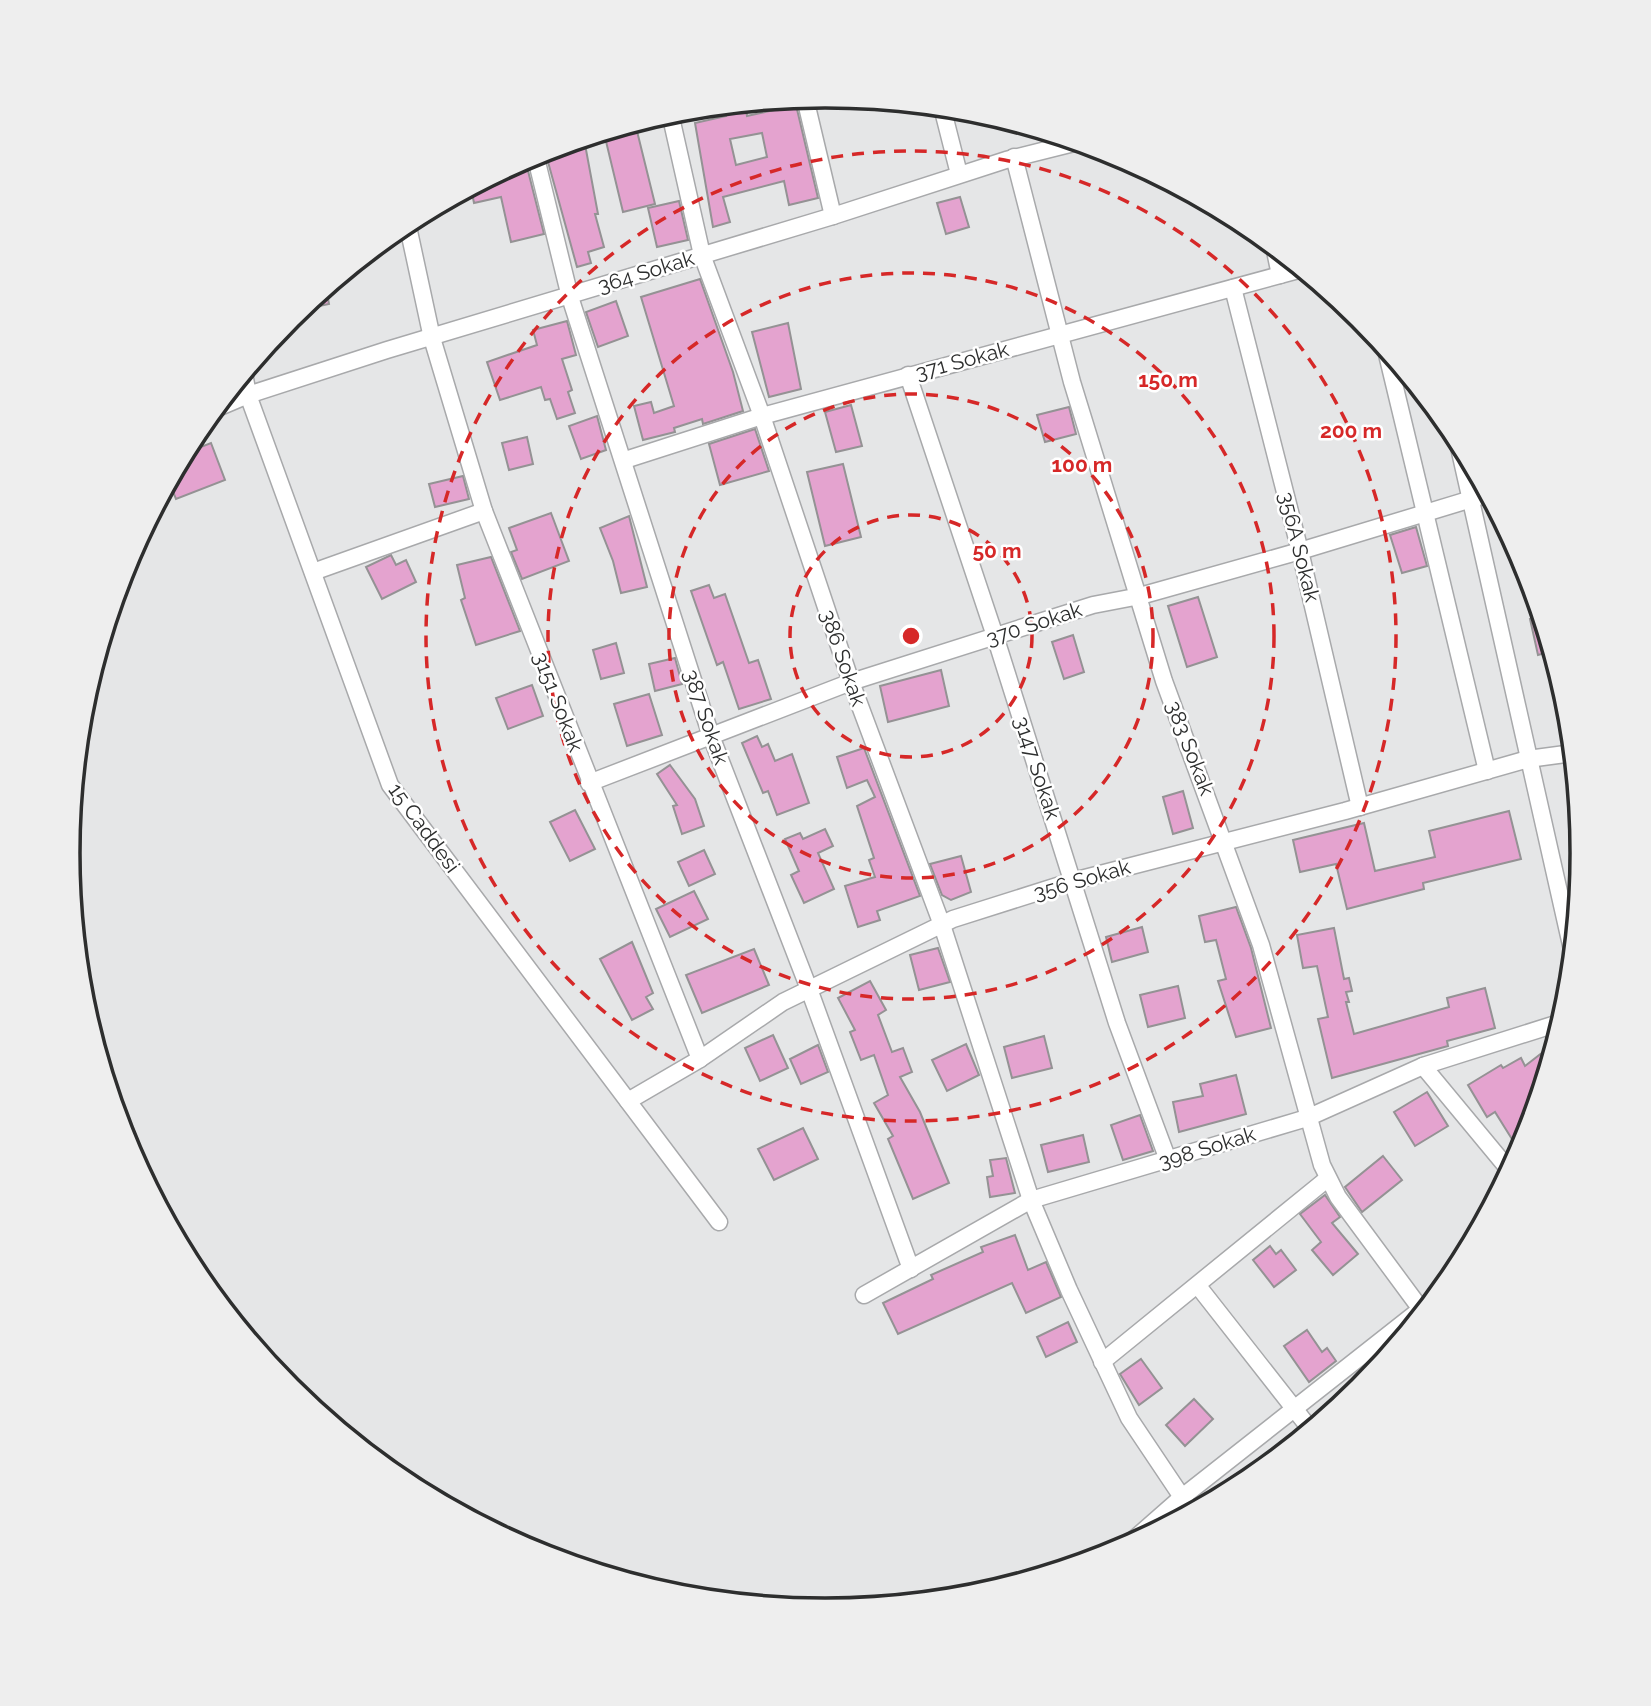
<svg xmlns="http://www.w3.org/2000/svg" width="1651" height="1706" viewBox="0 0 1651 1706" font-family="Raleway,sans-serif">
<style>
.building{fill:#e4a3cf;stroke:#949294;stroke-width:2;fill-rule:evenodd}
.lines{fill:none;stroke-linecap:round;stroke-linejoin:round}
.minor-casing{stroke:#a8a9ab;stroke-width:19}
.minor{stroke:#fff;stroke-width:16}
.ring{fill:none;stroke:#d62828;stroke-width:3.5;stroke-dasharray:12 9}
.labels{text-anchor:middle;stroke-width:5;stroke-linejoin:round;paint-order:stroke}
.street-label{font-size:21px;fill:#2d2e2e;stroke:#fff}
.rim{fill:none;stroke:#2d2e2e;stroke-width:3.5}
.centre{fill:#d62828;stroke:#fff;stroke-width:3.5}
.ring-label{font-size:21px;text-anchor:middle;font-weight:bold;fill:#d62828;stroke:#fff;stroke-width:5;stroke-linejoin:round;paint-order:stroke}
</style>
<rect width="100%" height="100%" fill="#e5e6e7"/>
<g class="building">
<path d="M745,104l2,12 49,-11 22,93 -29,7 -5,-24 -61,16 7,25 -17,5 -18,-104 31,-7 -2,-10zM762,133l5,24 -31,8 -6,-26z"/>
<path d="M635,123l20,81 -32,8 -19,-79z"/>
<path d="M584,139l14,75h-3l9,33 -16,5 3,11 -14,4 -32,-116z"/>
<path d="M525,159l19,75 -33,8 -10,-45 -27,6 -3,-15z"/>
<path d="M960,197l9,30 -23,7 -9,-31z"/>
<path d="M679,201l9,39 -31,7 -9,-39z"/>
<path d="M700,279l33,93 10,39 -40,13 -1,-5 -28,9 1,4 -32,8 -9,-34 17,-4 3,11 20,-7 -33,-109z"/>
<path d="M326,288l3,16 -29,6 18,-16z"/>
<path d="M616,301l12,35 -30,11 -12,-35z"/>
<path d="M567,321l9,34 -14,4 10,31 -4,2 7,21 -18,6 -7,-20 -5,1 -4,-13 -41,13 -13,-38 50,-17 -4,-15z"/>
<path d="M788,323l13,66 -32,8 -17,-65z"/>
<path d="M851,405l11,41 -26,6 -11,-40z"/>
<path d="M1069,407l7,27 -31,8 -8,-27z"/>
<path d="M597,416l9,34 -25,9 -12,-33z"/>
<path d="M755,429l14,42 -49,14 -11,-41z"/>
<path d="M527,437l6,27 -24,6 -7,-27z"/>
<path d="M211,443l14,37 -49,19 -7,-17 16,-29z"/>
<path d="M843,464l18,73 -36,9 -18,-74z"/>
<path d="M463,476l6,23 -34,8 -6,-23z"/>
<path d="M551,513l18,48 -47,18 -11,-27 6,-2 -8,-22z"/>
<path d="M629,516l18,71 -26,6 -8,-32 -13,-33z"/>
<path d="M1416,527l11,39 -25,7 -12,-38z"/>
<path d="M391,555l5,10 10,-5 10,22 -34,17 -16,-32z"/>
<path d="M491,557l29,74 -44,14 -15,-45 4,-2 -8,-33z"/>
<path d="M709,585l5,13 11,-4 24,69 9,-3 13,39 -32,10 -16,-47 -6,3 -26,-74z"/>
<path d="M1198,597l19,60 -30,10 -19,-61z"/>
<path d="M1541,616l11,35 -14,4 -8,-36z"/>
<path d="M1073,635l11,37 -20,7 -12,-37z"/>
<path d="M616,643l8,30 -23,6 -8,-29z"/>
<path d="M675,658l7,26 -27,7 -6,-27z"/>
<path d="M941,670l8,36 -61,16 -8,-36z"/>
<path d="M532,685l11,31 -35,13 -12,-31z"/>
<path d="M649,694l13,41 -35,11 -13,-42z"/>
<path d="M757,736l5,11 6,-3 7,17 17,-7 17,49 -32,12 -9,-24 -5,2 -21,-50z"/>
<path d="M864,748l56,148 -43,15 3,9 -22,7 -13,-41 30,-9 -6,-17 5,-2 -17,-52 18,-9 -8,-17 -20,8 -10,-31z"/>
<path d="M670,765l25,34 9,27 -22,8 -9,-28 4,-1 -20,-31z"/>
<path d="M1183,791l10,37 -20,6 -10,-37z"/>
<path d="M575,810l20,39 -25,12 -20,-39z"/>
<path d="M1509,811l12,48 -98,24 1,6 -77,20 -11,-45 -36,8 -7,-32 71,-17 11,48 60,-14 -6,-26z"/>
<path d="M825,829l8,17 -15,7 16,36 -30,14 -13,-28 8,-4 -14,-32 15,-6 3,6z"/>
<path d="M704,850l11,24 -26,12 -11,-24z"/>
<path d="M961,856l10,36 -20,8 -9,-5 -12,-31z"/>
<path d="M694,891l14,28 -38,18 -14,-28z"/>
<path d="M1236,907l15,41 20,80 -35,9 -18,-56 8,-2 -10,-39 -11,2 -6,-26z"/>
<path d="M1142,927l6,25 -36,10 -6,-25z"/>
<path d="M1334,928l10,51 5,-1 3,13 -6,1 3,10h-3l8,32 95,-27 -2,-9 38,-10 10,40 -48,13 1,5 -116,32 -14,-59 10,-2 -11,-51 -14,2 -6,-33z"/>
<path d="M632,942l21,51 -7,4 7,12 -21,11 -32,-61z"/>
<path d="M938,948l12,34 -31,8 -9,-35z"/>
<path d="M754,949l15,36 -67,28 -16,-38z"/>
<path d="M870,981l16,29 -8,5 14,37 11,-4 9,24 -12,5 20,35 29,71 -36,16 -25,-60 5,-3 -19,-33 14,-8 -14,-40 -13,5 -11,-28 5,-2 -17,-32z"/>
<path d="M1178,986l7,32 -37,9 -8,-32z"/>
<path d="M773,1035l15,33 -28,13 -15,-33z"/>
<path d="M1044,1036l8,32 -40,10 -8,-31z"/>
<path d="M1556,1042l-31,101 -2,3 -3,-5 -5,3 -20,-32 -8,5 -19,-32 33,-20 2,3 18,-10 4,8z"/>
<path d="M966,1044l13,31 -32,16 -15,-31z"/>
<path d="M818,1045l10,27 -27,12 -11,-25z"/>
<path d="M1236,1075l10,39 -67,18 -6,-30 30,-6 -3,-12z"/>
<path d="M1427,1092l21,34 -33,20 -21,-34z"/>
<path d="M1140,1115l13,36 -30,9 -12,-35z"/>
<path d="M803,1128l15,31 -44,21 -16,-31z"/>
<path d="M1083,1135l6,27 -41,10 -7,-27z"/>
<path d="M1383,1156l19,24 -40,32 -17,-25z"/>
<path d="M1006,1158l9,35 -25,4 -3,-20 6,-1 -3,-16z"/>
<path d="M1325,1195l15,22 -8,6 26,31 -25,21 -21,-25 9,-8 -21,-28z"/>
<path d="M1015,1235l13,35 18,-8 15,35 -35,16 -14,-30 -114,51 -15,-31 50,-24 -2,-4 52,-23 -2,-5z"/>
<path d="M1270,1246l6,8 5,-4 15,20 -22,17 -21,-27z"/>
<path d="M1068,1322l9,20 -31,15 -9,-20z"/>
<path d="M1307,1330l15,22 5,-4 9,13 -27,21 -25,-36z"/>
<path d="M1141,1359l21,29 -23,17 -19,-31z"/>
<path d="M1194,1399l19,20 -28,27 -19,-21z"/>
</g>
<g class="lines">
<defs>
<g id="minor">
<path d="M805,98l28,118"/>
<path d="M942,107l17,67"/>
<path d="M670,113l32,142 60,161 89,266 91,243 89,275 38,90 60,128 63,94"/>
<path d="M535,154l35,143 141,439 98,253 102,280"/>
<path d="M1014,157l58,225 92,299 97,264 61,220 16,32 85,115"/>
<path d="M407,222l25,116 52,173 216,548"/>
<path d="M1274,246l6,29"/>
<path d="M1233,288l67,263 60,256"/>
<path d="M1385,346l102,425"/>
<path d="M244,373l4,22 142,390 329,437"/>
<path d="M908,375l87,261 122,387 51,137"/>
<path d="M215,409l33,-14 139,-45 446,-134 173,-56 72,-18"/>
<path d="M1456,434l117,520"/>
<path d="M625,460l137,-44 540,-147"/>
<path d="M313,572l171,-61"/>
<path d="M589,783l262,-101 242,-77 47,-9 160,-45 188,-57"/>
<path d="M1423,1066l87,105"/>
<path d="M628,1101l72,-42 83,-57 170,-83 120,-38 272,-70 183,-52 45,-6"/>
<path d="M1198,1286l113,144"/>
<path d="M864,1295l167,-95 276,-82 116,-52 139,-44"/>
<path d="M1102,1362l225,-183"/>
<path d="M1124,1548l57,-50 240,-189"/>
</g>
</defs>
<use href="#minor" class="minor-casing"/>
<use href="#minor" class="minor"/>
</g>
<g class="ring">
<circle cx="911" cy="636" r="121"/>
<circle cx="911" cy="636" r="242"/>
<circle cx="911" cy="636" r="363"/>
<circle cx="911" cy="636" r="485"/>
</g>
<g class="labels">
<g class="street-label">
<text transform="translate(646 272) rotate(-17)" y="7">364 Sokak</text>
<text transform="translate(962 361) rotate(-15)" y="7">371 Sokak</text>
<text transform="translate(1299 547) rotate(76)" y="7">356A Sokak</text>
<text transform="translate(1034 624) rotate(-18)" y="7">370 Sokak</text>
<text transform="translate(843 658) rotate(71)" y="7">386 Sokak</text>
<text transform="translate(558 702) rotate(69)" y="7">3151 Sokak</text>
<text transform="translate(706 717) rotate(71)" y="7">387 Sokak</text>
<text transform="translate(1190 748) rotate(69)" y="7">383 Sokak</text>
<text transform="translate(1037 768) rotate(72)" y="7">3147 Sokak</text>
<text transform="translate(424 828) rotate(54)" y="7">15 Caddesi</text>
<text transform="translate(1082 880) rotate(-16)" y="7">356 Sokak</text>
<text transform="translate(1207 1148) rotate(-17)" y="7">398 Sokak</text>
</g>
</g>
<path d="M0 0H1651V1706H0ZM80 853a745 745 0 1 1 1490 0a745 745 0 1 1-1490 0Z" fill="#eee" fill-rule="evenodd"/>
<path class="rim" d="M80 853a745 745 0 1 1 1490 0a745 745 0 1 1-1490 0Z"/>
<circle cx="911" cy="636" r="10" class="centre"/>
<g class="ring-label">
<text x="1168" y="387">150 m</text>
<text x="1351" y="438">200 m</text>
<text x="1082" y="472">100 m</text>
<text x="997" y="558">50 m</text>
</g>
</svg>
